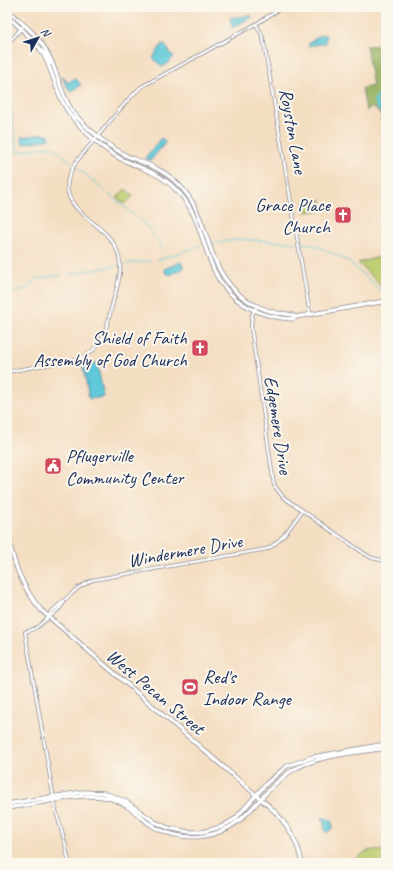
<svg xmlns="http://www.w3.org/2000/svg" width="393" height="870" viewBox="0 0 393 870" font-family="Caveat,sans-serif">
<style>
.green{fill:#c0cf72;stroke:#6e7f68}
.forest{fill:#98b264;stroke:#5a7061}
.water{fill:#5fc9d9;stroke:#3d7c9c}
.lines{fill:none;stroke-linecap:round;stroke-linejoin:round}
.stream{stroke:#5fc9d9;stroke-width:1}
.river{stroke:#5fc9d9;stroke-width:3.5}
.minor-casing{stroke:#888690;stroke-width:4}
.major-casing{stroke:#888690;stroke-width:5}
.minor{stroke:#fff;stroke-width:2.5}
.major{stroke:#fff;stroke-width:3.5}
.labels{text-anchor:middle;stroke-width:4;stroke-linejoin:round;paint-order:stroke}
.street-label{font-size:19px;fill:#1b2f5e;stroke:#fbf7ec}
.poi-label{font-size:19px;fill:#1b2f5e;stroke:#fbf7ec;text-anchor:end}
</style>
<rect width="100%" height="100%" fill="#fbf7ec"/>
<filter id="ink" filterUnits="userSpaceOnUse"><feTurbulence type="fractalNoise" baseFrequency=".025" numOctaves="2"/><feDisplacementMap in="SourceGraphic" scale="8" xChannelSelector="R" yChannelSelector="G"/><feConvolveMatrix kernelMatrix="1 2 1 2 8 2 1 2 1" color-interpolation-filters="sRGB"/></filter>
<filter id="wash" filterUnits="userSpaceOnUse"><feTurbulence type="fractalNoise" baseFrequency=".012" numOctaves="4" result="noise"/><feDisplacementMap in="SourceGraphic" scale="16" xChannelSelector="R" yChannelSelector="G"/><feGaussianBlur stdDeviation="0.9" result="paint"/><feColorMatrix in="noise" values="0 0 0 0 0 0 0 0 0 0 0 0 0 0 0 0 0 1.4 0 .05"/><feComposite in="paint" operator="in"/></filter>
<g filter="url(#wash)">
<rect width="100%" height="100%" fill="#f4dec2"/>
<g class="green">
<path d="M125,189l8,7 -8,8 -8,-6z"/>
<path d="M322,200l1,10 -17,2 -2,-10z"/>
<path d="M386,255v31h-4l-24,-23z"/>
<path d="M372,850l12,1 2,2v10h-35l14,-11z"/>
</g>
<path class="forest" d="M386,45v82l-6,-7 3,-2 -6,-8 -6,-3 -5,4 -4,-23 11,-2 -7,-40z"/>
<g class="water">
<path d="M251,15l1,2 -20,11 -2,-10z"/>
<path d="M321,35h5v8l-18,3 1,-3z"/>
<path d="M163,43l11,14 -7,7 -5,3 -9,-9z"/>
<path d="M62,77h1l5,6 7,-5 6,7 -11,7z"/>
<path d="M42,134l7,1 1,4 -26,5h-1l-2,-7z"/>
<path d="M161,138l4,3v2l-14,17 -5,-1 -1,-1z"/>
<path d="M181,262l3,6 -14,7 -4,-2 -2,-4z"/>
<path d="M97,363l7,34 -15,2 -6,-33z"/>
<path d="M322,817l9,3 2,8 -7,5z"/>
</g>
<g class="lines">
<g class="stream">
<path d="M7,80l10,72 35,-6 20,17"/>
<path d="M77,167l29,25"/>
<path d="M109,194l34,29 12,14"/>
<path d="M157,240l6,10"/>
<path d="M213,244l25,-5 59,4"/>
<path d="M301,244h11l36,17 31,28h7"/>
<path d="M158,260l42,-14"/>
<path d="M124,264l26,-3"/>
<path d="M69,274l47,-8"/>
<path d="M7,293l19,-4 9,-10 26,-4"/>
</g>
<path class="river" d="M386,91l-11,9 4,9 7,4"/>
</g>
</g>
<g filter="url(#ink)">
<g class="lines">
<defs>
<g id="minor">
<path d="M256,24l6,11 2,8 46,271"/>
<path d="M7,45l17,-20"/>
<path d="M257,306l-5,9 -1,12 23,158 9,12 82,57 7,4 14,3"/>
<path d="M7,372c16,-3 32,-6 48,-9 10,-2 21,-3 30,-7 5,-3 10,-7 13,-12 9,-11 12,-32 16,-46 5,-17 10,-33 2,-50 -15,-31 -70,-40 -40,-86l51,-61 14,-14 115,-63 27,-17"/>
<path d="M64,602c-4,8 -10,11 -16,16 -8,7 -13,12 -23,14l31,179 9,32 4,20"/>
<path d="M49,617l1,-4 28,-25 14,-8 175,-31c17,-9 24,-24 35,-38"/>
</g>
<g id="major">
<path d="M7,10c15,13 32,26 41,44 11,20 13,45 29,63 14,15 32,30 50,39 18,8 36,13 50,27 31,28 27,72 53,102 11,14 28,23 46,28 6,1 15,0 20,4"/>
<path d="M7,16c12,11 25,21 34,34 16,26 14,51 38,75 12,13 27,26 42,34 24,11 41,14 59,35 13,14 18,31 24,49 5,14 9,29 18,41 17,23 43,34 71,35l3,-2 90,-16"/>
<path d="M41,51l4,3 5,9h2"/>
<path d="M7,529c5,31 14,57 34,81l229,197c16,15 28,34 32,56"/>
<path d="M7,804l76,-12 21,1 21,8 30,21 13,6 21,4h13l19,-5 14,-8 32,-36 20,-17 26,-9 73,-13"/>
<path d="M7,808c14,-2 28,-4 42,-7 20,-3 39,-8 60,-3 15,4 26,14 38,24 16,12 37,17 57,14 44,-7 53,-43 86,-64 24,-17 67,-19 96,-24"/>
</g>
</defs>
<use href="#minor" class="minor-casing"/>
<use href="#major" class="major-casing"/>
<use href="#minor" class="minor"/>
<use href="#major" class="major"/>
</g>
</g>
<defs>
<symbol id="church-square" viewBox="-11 -11 22 22"><rect x="-9" y="-9" width="18" height="18" rx="4" fill="#d1495b" stroke="#fbf7ec"/><path d="M-1.2-6h2.4v3.5h3.3v2.4h-3.3V6h-2.4V-.1h-3.3v-2.4h3.3Z" fill="#fff"/></symbol>
<symbol id="civic-square" viewBox="-11 -11 22 22"><rect x="-9" y="-9" width="18" height="18" rx="4" fill="#d1495b" stroke="#fbf7ec"/><path d="M-.6-6.5H3V-4.5H.6V-3L4-1V1h2V6H-6V1h2V-1L-.6-3ZM-1.2 2.5V6h2.4V2.5Z" fill="#fff"/></symbol>
<symbol id="stadium-square" viewBox="-11 -11 22 22"><rect x="-9" y="-9" width="18" height="18" rx="4" fill="#d1495b" stroke="#fbf7ec"/><path d="M0-5a6.5 5 0 1 0 0 10a6.5 5 0 1 0 0-10ZM-3.5-1.8h7v3.6h-7Z" fill="#fff"/></symbol>
</defs>
<g fill-rule="evenodd">
<use href="#church-square" x="333" y="205" width="20" height="20"/>
<use href="#church-square" x="190" y="338" width="20" height="20"/>
<use href="#civic-square" x="43" y="456" width="20" height="20"/>
<use href="#stadium-square" x="180" y="677" width="20" height="20"/>
</g>
<g class="labels">
<g class="street-label">
<text transform="translate(294 131) rotate(80)" y="7">Royston Lane</text>
<text transform="translate(279 425) rotate(81)" y="7">Edgemere Drive</text>
<text transform="translate(185 550) rotate(-10)" y="7">Windermere Drive</text>
<text transform="translate(156 691) rotate(40)" y="7">West Pecan Street</text>
</g>
<g class="poi-label">
<text x="330" y="211">Grace Place<tspan x="330" dy="22">Church</tspan></text>
<text x="187" y="344">Shield of Faith<tspan x="187" dy="22">Assembly of God Church</tspan></text>
<text x="66" y="462" text-anchor="start">Pflugerville<tspan x="66" dy="22">Community Center</tspan></text>
<text x="203" y="683" text-anchor="start">Red's<tspan x="203" dy="22">Indoor Range</tspan></text>
</g>
</g>
<rect width="393" height="870" fill="none" stroke="#fbf7ec" stroke-width="24"/>
<g transform="translate(38 38) rotate(51)" stroke="#fbf7ec" stroke-width="3" paint-order="stroke">
<path d="M0-3L7 15L0 10L-7 15Z" fill="#1b2f5e"/>
<text y="-6" font-size="11" font-weight="bold" text-anchor="middle" fill="#1b2f5e">N</text>
</g>
</svg>
